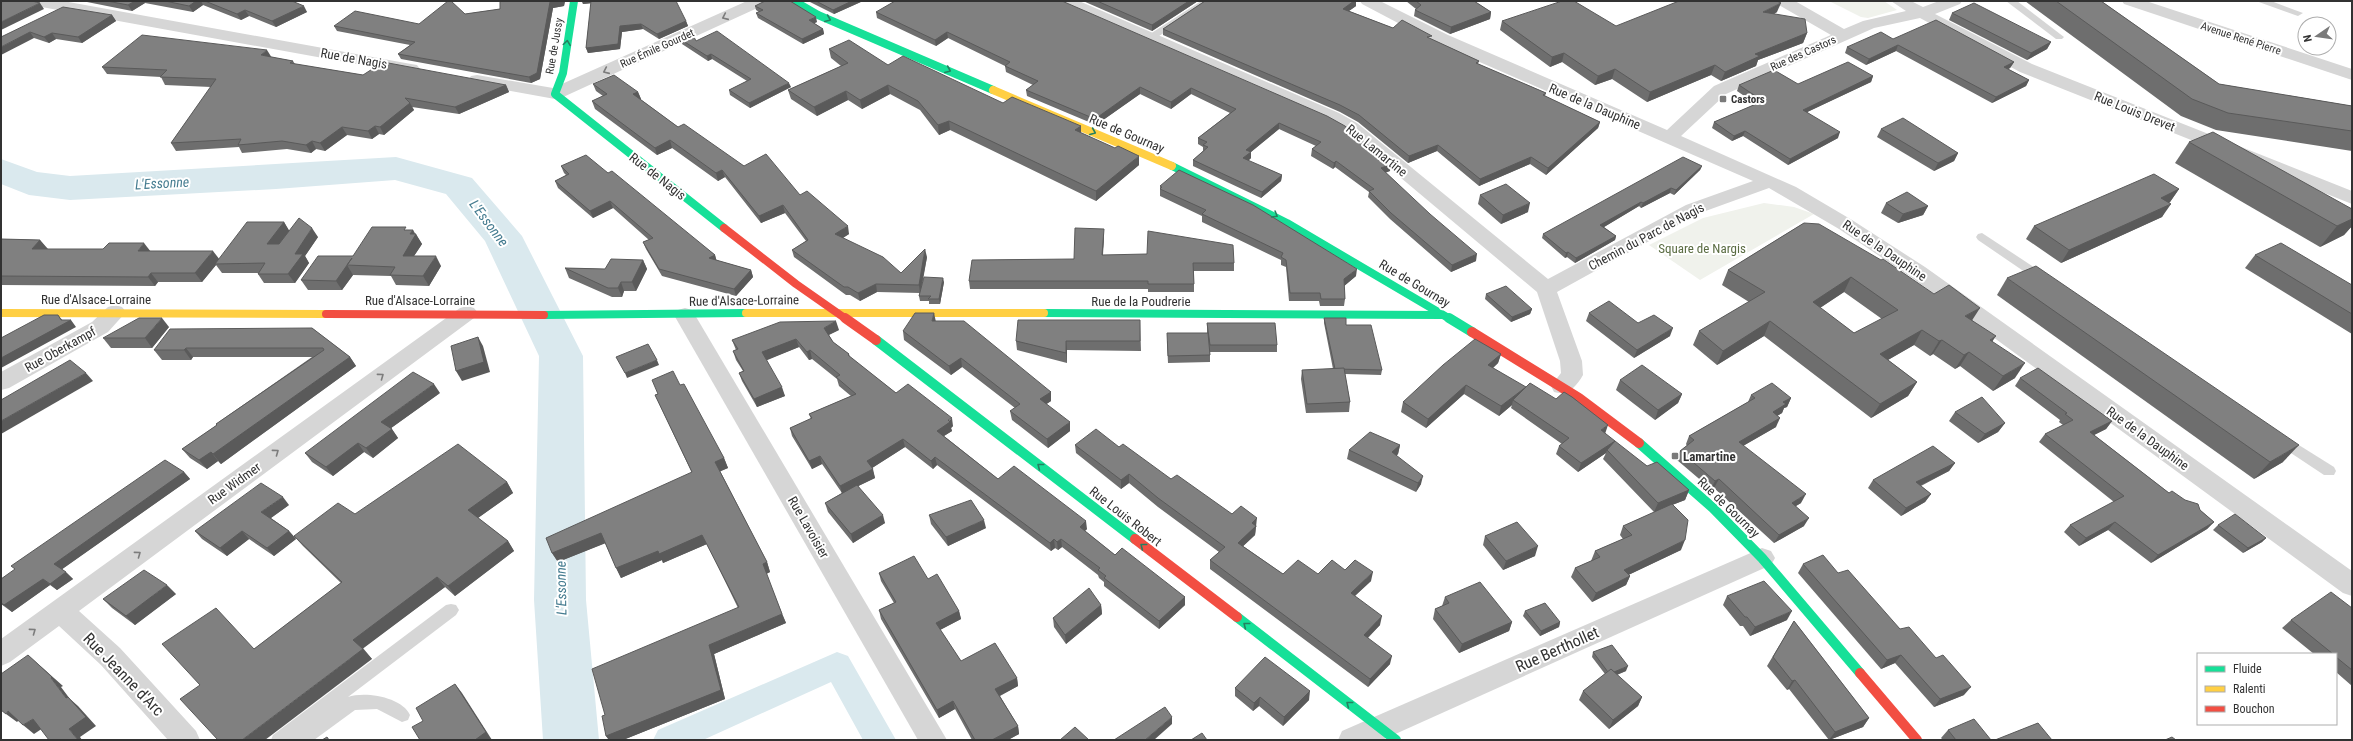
<svg xmlns="http://www.w3.org/2000/svg" width="2353" height="741" viewBox="0 0 2353 741" font-family="'Roboto Condensed',sans-serif">
<style>
.green{fill:#f0f2ec}
.lines{fill:none;stroke-linecap:round;stroke-linejoin:round}
.canal{fill:#dae9ee;fill-rule:evenodd}
.river{fill:#dae9ee;fill-rule:evenodd}
.lane{fill:#d6d6d6;fill-rule:evenodd}
.street{fill:#d6d6d6;fill-rule:evenodd}
.fast-far1{stroke:#16e098;stroke-width:8}
.fast{stroke:#16e098;stroke-width:10}
.slow{stroke:#ffcf43;stroke-width:8}
.jam-far1{stroke:#f24e42;stroke-width:8}
.jam{stroke:#f24e42;stroke-width:10}
.wall{fill:#6e6e6e;fill-rule:evenodd}
.shaded-wall{fill:#5a5a5a}
.building{fill:#808080;stroke:#5a5a5a;fill-rule:evenodd}
.oneway{stroke:#7c7c7c}
.oneway2{stroke:#258060}
.poi-dot{fill:#7a7a7a;stroke:#fff;stroke-width:1.5}
.labels{text-anchor:middle;stroke-width:4;stroke-linejoin:round;paint-order:stroke}
.far-street-label{font-size:11px;fill:#323232;stroke:#fff}
.far-poi-label{font-size:11px;font-weight:bold;fill:#323232;stroke:#fff;text-anchor:start}
.street-label{font-size:13px;fill:#323232;stroke:#fff}
.park-label{font-size:13px;fill:#5a6c42;stroke:#fff}
.poi-label{font-size:13px;font-weight:bold;fill:#323232;stroke:#fff;text-anchor:start}
.water-label{font-size:14px;font-style:italic;fill:#457c90;stroke:#fff}
.near-street-label{font-size:16px;fill:#323232;stroke:#fff}
</style>
<rect width="100%" height="100%" fill="#fff"/>
<g class="green">
<path d="M1829,1h55l13,9 -29,8 -7,-1z"/>
<path d="M1764,203l30,4 20,7 -114,66 -51,-35 54,-27z"/>
</g>
<g class="lines">
<path class="canal" d="M837,652l11,4 48,84h-33l-32,-58 -128,58h-50l5,-10z"/>
<path class="river" d="M396,157l76,21 50,58 61,120 3,244 13,140h-56l-9,-140 5,-244 -54,-115 -39,-47 -51,-14 -119,9 -206,11 -41,-5 -28,-11v-25l36,13 33,4z"/>
<g class="lane">
<path d="M1201,1h11l-59,39h-6v-4z"/>
<path d="M2006,1h11l47,36 -2,2h-6z"/>
<path d="M2256,1h15l32,12 -5,3 -3,-1z"/>
<path d="M1982,233l64,42 2,3 -2,3h-8l-60,-41 -2,-3 2,-3z"/>
<path d="M2281,434l53,33 2,4 -2,4h-10l-48,-32 -2,-4 2,-4z"/>
<path d="M451,604l5,1 3,5 -3,5 -108,82c17,-6 54,0 62,18l-2,5 -6,2 -25,-13 -22,1 -41,30h-43l2,-5 173,-130z"/>
</g>
<g class="street">
<path d="M28,1h35l348,63 6,1 3,4 -3,4 -6,1 -375,-68 -6,-2z"/>
<path d="M747,1h21l-2,3 -205,94 -6,1 -78,-14 -6,-1 -3,-4 3,-4 6,-1 76,13z"/>
<path d="M1057,1h22l260,112 18,10 191,156 138,-74 67,-24 -317,-138 -74,-39 -2,-3h20l68,34 219,95 47,-44 117,-51 -54,-31 -2,-3h20l49,28 19,-8 43,-10 -15,-10h20l12,6 16,-6h23l-2,3 -25,10 97,50 320,127v13l-332,-132 -100,-54 -46,10 -148,66 -45,42 115,51 56,33 73,47 427,304v25l-9,-3 -432,-316 -72,-48 -70,-41 -69,25 -143,79 25,69 1,14c-7,12 -15,21 -29,17l-3,-6 10,-13 -1,-12 -23,-69 -192,-161 -18,-10 -268,-117z"/>
<path d="M2122,1h24l206,68v11l-228,-76z"/>
<path d="M115,305l7,2 4,5 -18,20 -99,56 -8,2v-18l91,-50 16,-15z"/>
<path d="M467,306l7,2 4,5 -4,5 -395,293 41,37 76,83 4,9h-32l-67,-75 -42,-39 -49,36 -9,4v-27l459,-331z"/>
<path d="M685,308l7,2 255,430h-29l-244,-425 4,-5z"/>
<path d="M1762,548l9,3 4,7 -4,7 -389,175h-44l4,-9z"/>
</g>
<g class="fast-far1">
<path d="M574,1l-11,72 -8,21 169,134"/>
<path d="M794,1l24,14 175,75"/>
<path d="M1172,166l115,57 163,96"/>
<path d="M1044,313l398,2"/>
<path d="M544,315l202,-2"/>
</g>
<g class="fast">
<path d="M1449,318l23,14"/>
<path d="M876,340l259,199"/>
<path d="M1639,443l74,65 49,50 98,115"/>
<path d="M1237,617l159,123"/>
</g>
<g class="slow">
<path d="M993,90l179,76"/>
<path d="M1,313l325,1"/>
<path d="M746,313h298"/>
</g>
<g class="jam-far1">
<path d="M724,228l72,56 50,35"/>
<path d="M326,314l218,1"/>
</g>
<g class="jam">
<path d="M845,318l31,22"/>
<path d="M1472,332l107,66 60,45"/>
<path d="M1135,539l102,78"/>
<path d="M1860,673l57,67"/>
</g>
</g>
<g class="wall">
<path d="M82,1h210l15,11 -31,15 -27,-11 -8,4 -38,-15 -10,7 -48,-9 -13,8z"/>
<path d="M500,1h65l-1,5 -11,2 -13,71 -9,4 -130,-24 -3,-5 12,-9 -73,-14 -3,-5 85,-2 46,-10 35,-5z"/>
<path d="M582,1l104,20 2,5 -29,13 -16,-10 -21,3 -2,17 -32,4 -2,-5 5,-45 -8,1z"/>
<path d="M808,1h55l-29,13z"/>
<path d="M1062,1l328,170 -5,1 91,89 -25,11 -61,-53 -22,-22 1,-5 -34,-25 -2,2 -22,-13 1,-7 4,-3 -37,-17 -28,23v6l-3,3 34,14 -1,6 -20,17 -68,-32v-6l10,-9v-4l-5,-3v-6l32,-25 -39,-19 -20,15 -31,-15 -44,31 -69,-29 -1,-6 7,-5 -27,-13 -1,-6 -57,-28 -12,8 -59,-28 -1,-6z"/>
<path d="M1083,1h115l-46,30z"/>
<path d="M1205,1h151v5l-7,5 44,17 38,11 48,22 -1,3 68,29 -1,3 55,26 -2,6 -52,47 -16,-11 -51,22 -42,-35 -29,12 -50,-41 -18,-10 -177,-77v-6z"/>
<path d="M1406,1h68l17,11 -1,7 -40,15 -36,-18 1,-6 1,-1z"/>
<path d="M2025,1h76l118,83 133,22v45l-136,-21 -35,-14z"/>
<path d="M755,6l62,16 -3,1 9,6 1,5 -21,10 -45,-26 -2,-5 3,-1 -3,-2z"/>
<path d="M1777,12l-3,2 33,19 -4,10 -45,17 -2,6 -35,15 -10,-6 -64,27 -35,-23 -17,6 -33,-23 -12,5 -50,-37 2,-9 114,5z"/>
<path d="M1952,13l99,29 -4,7 -20,11 -78,-40z"/>
<path d="M112,15l4,6 -34,22 -26,-4 -7,4 -15,-5 -33,-1z"/>
<path d="M680,39l16,2 95,46 -41,21 -20,-13 -1,-5 18,-9 -35,-22 -4,2 -26,-17z"/>
<path d="M1893,39l121,23 -4,6 -2,1 21,11 -3,6 -34,17 -96,-52 -30,14 -21,-12 2,-6z"/>
<path d="M829,49l59,16 115,38 78,23v7l58,32 -43,36 -146,-71 -11,5 -19,-25 -30,-16 -28,15 -14,-9 -31,16 -26,-17 -3,-9 53,-24 -10,-8z"/>
<path d="M271,57l22,4 2,3 68,11 143,10 3,7 -50,22 -47,-7 2,3 -30,25 -5,-1 -7,5 -25,-4 -22,16 -9,-2 -5,4 -24,-4 -45,4 -3,-6 -63,4 -5,-8 40,-56 -46,-2 -4,-8 -54,-3 -5,-7z"/>
<path d="M1873,76l-2,6 -64,30 31,26 -50,27 -45,-29 -11,5 -20,-13 2,-6 42,-18 -19,-13 2,-6 59,-1z"/>
<path d="M593,84l45,8 3,7h-1l38,28 66,39 56,29 49,39 -6,4 58,35 26,-16 -5,29 22,-4 -4,22h-11v-3h-9l-1,-5 1,-3 -43,-1 -17,9 -10,-6h-4l-52,-38 -2,-7 14,-9 -21,-28 -24,10 -36,-46 -7,4 -46,-33 -15,7 -62,-46 -3,-8 11,-5 -7,-5z"/>
<path d="M1881,129l77,24 -4,8 -20,10 -57,-34z"/>
<path d="M2189,142l163,67v17l-8,9 -24,12 -145,-84z"/>
<path d="M561,166l47,7 107,82 1,5 35,10 2,7 -17,19 -74,-20 -16,-27 -3,-7 6,-2 -36,-32 -20,10 -35,-30 -3,-7 11,-6 -2,-2z"/>
<path d="M1702,166l-2,4 -26,25 -4,-2 -29,15 -2,-2 -35,21 12,9 -1,4 -40,23 -8,-6 -2,1 -23,-20 1,-4z"/>
<path d="M1160,186l196,90 -12,10 1,13 -1,7h-24l-1,-5h-30l-3,-34 -5,-2v-5l-79,-38v-6l-42,-20z"/>
<path d="M2179,189l-9,13 -1,1 -7,14 -101,46 -35,-24 8,-13z"/>
<path d="M1480,195l48,17 -27,12 -23,-20z"/>
<path d="M1886,203l42,3 -5,9 -25,8 -17,-10z"/>
<path d="M284,222l5,9 29,6 -13,19 4,7 -14,20h-31l-6,-9v-1h-36l-6,-8 -14,17h-44l-3,4 -154,-1v-46l39,1 7,9 103,2 69,8z"/>
<path d="M1804,223l168,97 21,22 22,36 -22,13 -33,-25 -5,3 -22,-15 -3,2 -16,-11 -26,15 29,22 -9,14 -37,22 -107,-82 -47,29 -24,-20 6,-14 50,-29 -27,-17 6,-15zM1844,292l38,27 -28,14 -34,-25z"/>
<path d="M408,230h5l9,14 -8,12 27,10 -12,20 -33,-1 -5,-9 -38,-1 -11,15h-34l-7,-10z"/>
<path d="M1104,237l-1,18 131,8v8h-40v21h-46v-3h-178l-1,-8 105,-22z"/>
<path d="M2255,255l97,30v49l-107,-66z"/>
<path d="M643,260l4,9 -11,22h-12l-2,6h-10l-43,-19 -4,-10 40,1z"/>
<path d="M2007,278l276,184 -29,17 -257,-184z"/>
<path d="M1486,294l46,15 -2,5 -19,8 -26,-23z"/>
<path d="M1589,313l49,10 32,13 -36,22 -48,-37z"/>
<path d="M1324,318l22,7 36,45 -1,5 -36,-1 5,28 -1,10 -43,1 -5,-34 1,-9 31,-1 -9,-46z"/>
<path d="M1140,320l1,31 -74,-1v13l-50,-13 -1,-9z"/>
<path d="M936,321l115,71v9l-5,3 24,27 -22,17 -36,-28 -2,-9 5,-3 -53,-41 -11,8 -47,-35 -1,-9z"/>
<path d="M1207,323l70,22v7h-67v10l-42,1 -1,-22 40,-8z"/>
<path d="M169,327l-17,21h-41l-8,-10z"/>
<path d="M312,328l38,29 6,9 -135,98 -3,-3 -11,8 -17,-11 -8,-9 35,-24 -1,-1 96,-67h-119l-2,3h-29l-8,-10z"/>
<path d="M839,330l-10,5 4,7 16,12 1,3 46,36 57,33 -2,2 1,3 -8,5 54,43 89,50 -2,2 30,24 70,42v8l-26,24 -55,-43v-4l-5,-4 -1,-3 -36,-28 -4,3 -3,-2 -4,3 -114,-86 -4,4 -28,-22 -33,21 3,10 -17,8 27,37 -32,20 -25,-31 -3,-9 17,-10 -20,-29 -10,5 -20,-33 -2,-8 21,-9 -2,-5 42,-18 -12,-10 -2,-7 -25,-20 -3,1 -10,-13 -33,13 19,36 -28,11 -15,-26 -3,-8 4,-2 -7,-11 -3,-9 3,-1 -4,-10z"/>
<path d="M1501,354l-3,9 -5,5 33,20 79,45 9,9 33,24 42,24 -4,10 -13,5 9,45 -53,25 2,1 -4,9 -34,17 -21,-25 4,-9 16,-7 4,-10 28,-12 -3,-4 3,-9 41,-18 -10,4 -51,-53 3,-6 -28,19 -22,-18 3,-8 3,-2 -51,-36 1,-3 -13,11 -35,-22 -38,34 -25,-16 2,-10z"/>
<path d="M2020,378l92,43 -6,8 -12,6 75,58 31,17 14,12 -7,7 -56,34 -43,-33 -29,16 -15,-14 6,-7 44,-23 -75,-60 6,-8 18,-9 -4,-3 1,-2 -45,-34z"/>
<path d="M1620,380l62,14 -4,9 -23,17 -39,-30z"/>
<path d="M680,385l44,73 4,10 -8,3 47,91 3,10 -4,2 20,49 -72,31 11,45 -102,41h-14l-3,-4 -1,-21 133,-107 -31,-64 -44,19 -1,-3 -41,18 -16,-35 -47,19 -6,-9 140,-80 -37,-78z"/>
<path d="M440,393l-49,35 7,10 -25,20 -9,-6 -31,24 -21,-14 -7,-9z"/>
<path d="M1751,395l40,3 -4,9 -3,1 -2,5 -5,3 -1,11 -33,19 58,57 -5,3 8,20 -30,17 -60,-55 -3,1 -34,-29 3,-9 7,-5 -1,-2 3,-8 59,-34z"/>
<path d="M1955,412l50,11 -7,9 -20,11 -29,-22z"/>
<path d="M1075,445l44,2 52,32 61,35 25,12 -1,1 -1,8 -12,11 40,28h35l27,-4 26,11 -16,15 25,29 -12,13 22,26 -22,23 -158,-118v-9l9,-8 -61,-45 -29,-24 -8,6 -45,-36z"/>
<path d="M1400,445l-2,9 -2,2 25,28 -5,8 -69,-33 2,-9z"/>
<path d="M1955,463l-6,8 -28,15 10,8 -6,8 -24,14 -33,-28 5,-8z"/>
<path d="M184,472l6,7 -128,90 11,10 -16,11 -7,-5 -38,27 -11,-8v-25z"/>
<path d="M507,482l6,11 -35,25 30,23 6,10 -59,45 -10,-9 -82,61 9,11 -118,-10 87,-66 -38,-37 -9,-10 61,-22z"/>
<path d="M289,505l-18,13 18,13 7,8 -22,17 -25,-17 -22,17 -25,-17 -7,-8z"/>
<path d="M929,515l57,13 -38,18 -17,-22z"/>
<path d="M2218,525l48,13 -4,4 -19,11 -30,-23z"/>
<path d="M1485,536l50,20 -32,14 -20,-25z"/>
<path d="M1803,564l35,9 62,56 36,29 28,37 -30,12 -39,-44 -14,6 -83,-96z"/>
<path d="M879,573l49,6 31,32 2,8 -21,11 21,31 56,17 1,8 -18,10 18,30 1,8 -11,6h-36l-17,-31 -16,9 -58,-99 -2,-9 15,-7 -13,-22z"/>
<path d="M176,594l-41,31 -23,-17 -9,-9z"/>
<path d="M1727,596l60,24 -37,16 -7,-10h-3l-17,-21z"/>
<path d="M1445,597l67,25 -3,9 -50,22 -26,-34 2,-10 7,-3z"/>
<path d="M1101,605l1,9 -36,30 -12,-17 -1,-9z"/>
<path d="M2352,608v78l-16,-14v-18h-22l-32,-26 9,-8z"/>
<path d="M1525,611l35,11 -1,5 -19,9 -17,-20z"/>
<path d="M1794,621l75,97 -6,9 -34,13 -40,-51 -2,1 -20,-24z"/>
<path d="M1593,652l33,19 -9,4 25,22 -4,9 -29,23 -30,-29 4,-9 22,-17 -13,-17z"/>
<path d="M1235,688l74,12 -26,26 -24,-20 -6,5 -18,-15z"/>
<path d="M1948,730l43,10h-48l-2,-2z"/>
</g>
<g class="shaded-wall">
<path d="M135,1h9l1,2 -13,8 -4,-6z"/>
<path d="M196,1h5l2,4 -10,7 -4,-6z"/>
<path d="M562,1h3l-1,5 -11,2 -13,71 -9,4 -2,-6 21,-75z"/>
<path d="M582,1h11l1,2 -11,1z"/>
<path d="M852,1h11l-29,13 -1,-4z"/>
<path d="M1189,1h9l-46,30v-6z"/>
<path d="M1354,1h2v5l-13,9v-6z"/>
<path d="M40,3l4,6 -43,21v-8z"/>
<path d="M1781,3l-4,9 -17,10 3,-10z"/>
<path d="M304,6l3,6 -31,15 -4,-6z"/>
<path d="M245,10l4,6 -8,4 -4,-6z"/>
<path d="M1491,12l-1,7 -40,15 1,-7z"/>
<path d="M112,15l4,6 -34,22 -4,-6z"/>
<path d="M816,17l1,5 -7,3 -1,-5z"/>
<path d="M686,21l2,5 -29,13 -2,-5z"/>
<path d="M641,24l2,5 -21,3 -2,17 -32,4 -2,-5 34,-22z"/>
<path d="M823,29l1,5 -21,10 -1,-5z"/>
<path d="M30,32l4,6 -33,17v-8z"/>
<path d="M947,32l1,6 -12,8 -1,-6z"/>
<path d="M52,33l4,6 -7,4 -5,-6z"/>
<path d="M1807,33l-4,10 -45,17 -2,6 -35,15 4,-9 30,-18z"/>
<path d="M2051,42l-4,7 -20,11 4,-7z"/>
<path d="M1898,45l-2,6 -30,14 3,-6z"/>
<path d="M267,50l5,8 -11,-3z"/>
<path d="M1564,53l-2,9 -12,5 2,-10z"/>
<path d="M711,54l1,5 -4,2 -1,-5z"/>
<path d="M2014,62l-4,6 -9,5 3,-6z"/>
<path d="M1715,65l-4,10 -64,27 3,-10z"/>
<path d="M1615,69l-3,10 -17,6 3,-9z"/>
<path d="M1873,76l-2,6 -70,33 2,-5z"/>
<path d="M2029,80l-3,6 -34,17 4,-6z"/>
<path d="M789,83l2,4 -41,21 -1,-5z"/>
<path d="M506,85l3,7 -50,22 -4,-7z"/>
<path d="M888,85l2,9 -28,15 -2,-9z"/>
<path d="M1140,87v7l-44,31 -1,-6z"/>
<path d="M1191,88v6l-20,15v-7z"/>
<path d="M846,91l2,9 -31,16 -3,-9z"/>
<path d="M638,92l3,7 -5,3 -3,-8z"/>
<path d="M410,103l4,7 -30,25 -4,-8z"/>
<path d="M949,121l1,9 -11,5 -1,-10z"/>
<path d="M1600,122l-2,6 -52,47 2,-7z"/>
<path d="M1279,123v6l-33,27v-6z"/>
<path d="M375,126l4,8 -7,5 -4,-8z"/>
<path d="M1081,126v9l-6,-5z"/>
<path d="M342,127l5,8 -22,16 -5,-8z"/>
<path d="M1745,131l-2,5 -11,5 2,-5z"/>
<path d="M1840,132l-2,6 -50,27 2,-6z"/>
<path d="M670,140l2,8 -15,7 -2,-7z"/>
<path d="M312,141l4,8 -5,4 -5,-8z"/>
<path d="M1438,145l-1,6 -29,12 1,-7z"/>
<path d="M1251,152v6l-8,7v-7z"/>
<path d="M1958,153l-4,8 -20,10 4,-8z"/>
<path d="M1139,156v9l-43,36v-10z"/>
<path d="M1531,157l-1,7 -51,22 1,-7z"/>
<path d="M1336,161l-1,6 -2,2 1,-6z"/>
<path d="M1391,164l-1,7 -10,4 1,-7z"/>
<path d="M1702,166l-2,4 -26,25 2,-5z"/>
<path d="M722,170l3,7 -7,4 -2,-8z"/>
<path d="M1282,175l-1,6 -20,17 1,-6z"/>
<path d="M1671,188l-1,5 -29,15 2,-5z"/>
<path d="M2179,189l-9,13 -18,8 9,-12z"/>
<path d="M610,201l3,7 -20,10 -3,-7z"/>
<path d="M1641,202l-2,4 -40,24 1,-5z"/>
<path d="M1530,203l-2,9 -27,12 2,-9z"/>
<path d="M2171,204l-9,13 -101,46 8,-13z"/>
<path d="M783,205l2,8 -24,10 -2,-7z"/>
<path d="M1928,206l-5,9 -25,8 5,-9z"/>
<path d="M2352,219v7l-8,9 -24,12 17,-21z"/>
<path d="M284,222l6,10 -17,22 -6,-10z"/>
<path d="M848,226l1,8 -13,8 -1,-8z"/>
<path d="M312,228l6,9 -13,19 4,7 -14,20 -7,-9 7,-20z"/>
<path d="M1104,229v8l-2,26v-8z"/>
<path d="M413,230l2,6 1,-2 6,10 -14,21 -5,-9 7,-22z"/>
<path d="M1616,236l-1,4 -40,23 1,-5z"/>
<path d="M40,240l8,9h-16z"/>
<path d="M144,243l7,9 -13,-1z"/>
<path d="M925,249l2,8 -7,36 -1,-8z"/>
<path d="M213,251l7,9 -5,4 1,1 -14,17 -7,-9z"/>
<path d="M1568,252l-1,5 -2,1 1,-5z"/>
<path d="M1477,254l-1,7 -25,11 1,-7z"/>
<path d="M715,255l2,7 -8,-4z"/>
<path d="M436,256l5,10 -12,20 -6,-10z"/>
<path d="M643,260l4,9 -11,22 -4,-9z"/>
<path d="M347,265l6,10 -11,15 -6,-9z"/>
<path d="M1357,269l-1,7 -13,11 1,-8z"/>
<path d="M751,270l2,7 -17,19 -2,-7z"/>
<path d="M151,273l7,9 -3,4 -7,-9z"/>
<path d="M1851,277l-7,15 -38,25 7,-15z"/>
<path d="M943,278l1,4 -4,22 -1,-5z"/>
<path d="M621,282l3,9 -2,6 -4,-9z"/>
<path d="M876,284l1,8 -17,9 -2,-8z"/>
<path d="M1980,308l-9,14 -6,-6z"/>
<path d="M1532,309l-2,5 -19,8 1,-5z"/>
<path d="M934,313l2,9 -4,-1z"/>
<path d="M58,315l6,7 7,-2 5,7 -75,41v-10l60,-38z"/>
<path d="M162,318l7,9 -17,21 -7,-10z"/>
<path d="M836,321l3,9 -13,6 -2,-8z"/>
<path d="M1770,321l-6,15 -47,29 6,-14z"/>
<path d="M1673,328l-3,8 -36,22 3,-8z"/>
<path d="M1922,330l-8,15 -42,24 8,-15z"/>
<path d="M1996,336l-10,15 4,-11z"/>
<path d="M478,337l5,9 7,26 -28,9 -6,-10z"/>
<path d="M796,339l3,8 -34,14 -3,-9z"/>
<path d="M1942,340l-9,14 -3,2 9,-15z"/>
<path d="M1066,341l1,9v13l-1,-10z"/>
<path d="M186,348l7,9 -2,3 -7,-10z"/>
<path d="M810,350l2,9 -3,1 -2,-8z"/>
<path d="M1969,352l-9,14 -5,3 9,-14z"/>
<path d="M1501,354l-3,9 -12,11 2,-9z"/>
<path d="M350,357l6,9 -135,98 -8,-10z"/>
<path d="M961,358l1,9 -11,8 -2,-9z"/>
<path d="M657,360l2,5 -32,13 -2,-5z"/>
<path d="M2025,363l-10,15 -22,13 10,-15z"/>
<path d="M86,373l7,8 -92,53v-13z"/>
<path d="M1917,382l-9,14 -37,22 9,-14z"/>
<path d="M434,384l6,9 -53,38 -6,-9z"/>
<path d="M1466,385l-2,9 -38,34 2,-9z"/>
<path d="M782,387l3,9 -28,11 -3,-8z"/>
<path d="M1526,387l-3,9 -10,4 -1,5 -13,11 2,-10z"/>
<path d="M1051,392v9l-10,7 -1,-9z"/>
<path d="M1682,394l-4,9 -23,17 3,-10z"/>
<path d="M1791,398l-4,9 -3,1 -2,5 -14,8 5,-9 10,-10z"/>
<path d="M952,418l1,8 -2,2 1,3 -13,8 -2,-8z"/>
<path d="M1780,418l-4,9 -42,24 5,-9z"/>
<path d="M2112,421l-6,8 -22,11 6,-8z"/>
<path d="M1070,422v9l-22,17 -1,-9z"/>
<path d="M2005,423l-7,9 -20,11 7,-9z"/>
<path d="M1608,425l-3,9 -4,-4z"/>
<path d="M392,429l6,9 -25,20 -7,-10z"/>
<path d="M903,439l2,8 -36,23 -2,-9z"/>
<path d="M1615,441l-4,9h-4l-1,3 -28,19 3,-9z"/>
<path d="M358,443l6,9 -31,24 -7,-9z"/>
<path d="M1400,445l-2,9 -8,7 2,-9z"/>
<path d="M2299,445l-16,17 -29,17 16,-17z"/>
<path d="M211,452l7,9 -11,8 -8,-9z"/>
<path d="M820,456l2,8 -10,5 -3,-8z"/>
<path d="M935,457l2,8 -4,4 -2,-8z"/>
<path d="M724,458l4,10 -9,4 -4,-10z"/>
<path d="M1955,463l-6,8 -38,19 5,-8z"/>
<path d="M873,469l2,9 -33,16 -2,-8z"/>
<path d="M184,472l6,7 -129,91 -7,-6z"/>
<path d="M1129,474v9l-8,6v-9z"/>
<path d="M1423,476l-2,8 -5,8 2,-9z"/>
<path d="M1719,479l-5,9 -3,1 4,-8z"/>
<path d="M507,482l6,11 -38,27 -7,-10z"/>
<path d="M1689,490l-4,10 -31,12 4,-9z"/>
<path d="M1806,494l-5,9 -14,8 5,-8z"/>
<path d="M1931,494l-6,8 -24,14 5,-8z"/>
<path d="M283,497l6,8 -21,15 -7,-8z"/>
<path d="M883,515l2,8 -32,20 -2,-9z"/>
<path d="M1257,518l-2,17 -17,16v-8l14,-20z"/>
<path d="M1809,518l-5,8 -30,17 5,-8z"/>
<path d="M984,520l2,8 -38,18 -2,-9z"/>
<path d="M1086,521l1,8 -7,6v-8z"/>
<path d="M2115,522l-7,8 -29,16 7,-8z"/>
<path d="M2214,522l-7,7 -56,34 7,-8z"/>
<path d="M242,531l7,8 -22,17 -7,-8z"/>
<path d="M289,531l7,8 -22,17 -7,-8z"/>
<path d="M601,533l5,10 -48,19 -6,-9z"/>
<path d="M702,535l5,9 -44,19 -1,-3 -41,18 -5,-10 42,-17z"/>
<path d="M2266,538l-4,4 -19,11 5,-5z"/>
<path d="M1054,539l1,9 -4,3 -1,-8z"/>
<path d="M1061,539l1,8 -4,3 -1,-8z"/>
<path d="M1685,540l-4,10 -61,29 4,-9z"/>
<path d="M508,541l6,10 -59,45 -7,-10z"/>
<path d="M1538,546l-3,10 -32,14 3,-9z"/>
<path d="M767,562l3,10 -4,2 -3,-10z"/>
<path d="M66,572l7,7 -16,11 -7,-6z"/>
<path d="M1373,572l-2,9 -22,20 2,-8z"/>
<path d="M1630,576l-4,9 -34,17 4,-9z"/>
<path d="M437,577l8,10 -84,63 -8,-10z"/>
<path d="M43,579l7,6 -38,27 -8,-7z"/>
<path d="M167,585l9,9 -41,31 -9,-9z"/>
<path d="M1185,597v8l-26,24v-8z"/>
<path d="M1101,605l1,9 -36,30 -1,-9z"/>
<path d="M959,611l2,8 -23,12 -2,-8z"/>
<path d="M1792,611l-5,9 -37,16 5,-9z"/>
<path d="M782,614l4,9 -72,31 11,45 -102,41h-14l-3,-4 103,-91z"/>
<path d="M1382,616l-2,9 -18,18 2,-8z"/>
<path d="M1512,622l-3,9 -50,22 3,-9z"/>
<path d="M1560,622l-1,5 -19,9 1,-5z"/>
<path d="M363,649l9,10 -107,81h-23z"/>
<path d="M28,655l35,31 -2,1 9,12 8,7 18,20 -16,11 2,3h-4l-9,-11 -3,-31 -15,-20z"/>
<path d="M1901,655l-6,8 -14,6 6,-9z"/>
<path d="M1392,656l-2,8 -22,23 2,-8z"/>
<path d="M1628,666l-2,5 -18,7 2,-4z"/>
<path d="M1017,678l1,8 -21,11 -2,-8z"/>
<path d="M1795,680l-6,9 -2,1 5,-9z"/>
<path d="M455,684l7,9 30,47h-17z"/>
<path d="M1971,687l-7,8 -30,12 6,-8z"/>
<path d="M1310,691l-1,9 -26,26 1,-9z"/>
<path d="M1260,697l-1,9 -6,5 1,-8z"/>
<path d="M1642,697l-4,9 -29,23 4,-9z"/>
<path d="M953,701l2,8 -16,9 -2,-8z"/>
<path d="M8,711l11,9 -2,2 -11,-8z"/>
<path d="M1172,717v7l-18,16h-9z"/>
<path d="M1869,718l-6,9 -34,13 6,-8z"/>
<path d="M33,719l10,9 -9,6 -11,-9z"/>
<path d="M1018,726l1,8 -11,6h-16z"/>
</g>
<g class="building">
<path d="M1,1h31l8,2 -39,19z"/>
<path d="M107,1h28l-7,4z"/>
<path d="M165,1h31l-7,5z"/>
<path d="M205,1h87l12,5 -32,15 -27,-11 -8,4z"/>
<path d="M448,1h3l14,13 35,-5v-8h62l-12,1 -13,71 -8,4 -131,-23 17,-12 -81,-16 21,-15 64,13z"/>
<path d="M591,1h85l10,20 -29,13 -16,-10 -21,2 -2,18 -32,4z"/>
<path d="M765,1h25l26,16 -7,3 14,9 -21,10 -46,-26 7,-3 -8,-4z"/>
<path d="M816,1h36l-19,9z"/>
<path d="M895,1h167l265,115 18,10 46,38 -10,4 49,46 47,40 -25,11 -61,-52 -22,-22 5,-2 -38,-28 -2,2 -22,-14 9,-7 -42,-19 -33,27 5,2 -8,6 39,17 -20,17 -69,-32 15,-13 -5,-2 4,-3 -9,-4 38,-29 -45,-21 -20,14 -31,-15 -45,32 -69,-29 12,-9 -33,-15 5,-4 -63,-30 -12,8 -59,-28z"/>
<path d="M1097,1h92l-37,24z"/>
<path d="M1205,1h149l-11,8 50,19 9,-8 30,16 -5,1 52,24 -3,2 70,30 -3,2 57,27 -52,46 -17,-11 -51,22 -42,-34 -29,11 -50,-41 -19,-10 -177,-76z"/>
<path d="M1416,1h58l17,11 -40,15 -36,-17 6,-5z"/>
<path d="M1562,1h12l42,25 63,-25h98l4,2 -18,9 42,7 2,14 -47,19 -5,2 5,2 -35,16 -10,-7 -65,27 -35,-23 -17,7 -34,-23 -12,4 -50,-36z"/>
<path d="M2056,1h45l118,83 133,22v25l-124,-18 -36,-14z"/>
<path d="M1974,3l77,39 -20,11 -79,-40z"/>
<path d="M63,7l49,8 -34,22 -26,-4 -8,4 -14,-5 -29,15v-10z"/>
<path d="M1936,20l78,42 -10,5 25,13 -33,17 -98,-52 -29,14 -22,-12 34,-15 12,7z"/>
<path d="M717,31l72,52 -40,20 -20,-13 22,-11 -40,-25 -4,2 -27,-17 12,-6 4,8z"/>
<path d="M142,35l125,15 -6,5 32,6 -3,2 73,12 20,-13 123,23 -51,22 -50,-9 5,5 -30,24 -5,-1 -7,5 -26,-4 -22,16 -8,-2 -6,4 -24,-4 -44,4 3,-6 -70,4 45,-64 -56,-2 7,-7 -65,-3z"/>
<path d="M849,40l39,25 15,-9 100,47 9,-6 69,29 -6,4 40,18 3,-2 21,10 -43,35 -147,-70 -11,4 -20,-24 -30,-16 -28,15 -14,-9 -32,16 -26,-17 60,-27 -19,-14z"/>
<path d="M1848,62l25,14 -70,34 37,22 -50,27 -45,-28 -11,5 -20,-14 49,-21 -24,-16 35,-15 24,14z"/>
<path d="M614,75l24,17 -5,2 45,33 6,-3 60,42 22,-12 34,41 7,-4 41,35 -13,8 48,23 18,16 24,-24 -6,36 -43,-1 -18,9 -10,-6h-4l-52,-37 16,-10 -25,-35 -24,11 -37,-46 -6,3 -46,-33 -15,8 -63,-47 15,-7 -14,-10z"/>
<path d="M1903,118l55,35 -20,10 -57,-34z"/>
<path d="M2213,132l139,77v10l-15,7 -148,-84z"/>
<path d="M586,155l22,18 4,-2 103,84 -6,3 42,12 -17,19 -75,-20 -16,-27 10,-4 -43,-37 -20,10 -35,-30 14,-7 -8,-8z"/>
<path d="M1683,157l19,9 -26,24 -5,-2 -28,15 -2,-1 -41,23 16,11 -40,22 -8,-6 -2,1 -23,-19z"/>
<path d="M1179,170l74,35 104,64 -13,10 1,20h-24l-1,-6h-30l-4,-33 -5,-3 2,-4 -81,-39 4,-4 -46,-21 2,-2 -2,-1z"/>
<path d="M2154,174l25,15 -18,9 10,6 -102,46 -35,-24z"/>
<path d="M1506,184l24,19 -27,12 -23,-20z"/>
<path d="M1907,192l21,14 -25,8 -17,-11z"/>
<path d="M299,218l13,10 -17,26h8l-15,20h-30l7,-11 -50,1 32,-42h37l-17,22h12z"/>
<path d="M1804,223l15,1 62,36 2,-1 51,35 15,-9 31,23 -15,8 31,20 -6,4 35,23 -22,13 -34,-24 -5,3 -22,-15 -3,1 -17,-11 -42,24 37,28 -37,22 -110,-83 -47,30 -24,-20 66,-39 -37,-22zM1851,277l47,33 -44,23 -41,-31z"/>
<path d="M372,227h34l-2,3h9l-3,4h6l-13,22h33l-13,20 -33,-1 5,-8 -48,-2 5,-7 -16,23 -35,-1 17,-24h35z"/>
<path d="M1075,228l29,1 -2,26 45,-1 1,-23 85,14 1,18h-41l1,21h-46v-3h-179l3,-21 102,-1z"/>
<path d="M1,239l39,1 -8,9h71l6,-6h35l-6,8h75l-18,22h-44l-3,4 -147,-1z"/>
<path d="M2281,243l71,42v29l-97,-59z"/>
<path d="M611,259l32,1 -11,22h-11l-3,6h-10l-43,-20 40,1z"/>
<path d="M2036,266l263,179 -29,17 -263,-184z"/>
<path d="M924,277l19,1 -4,21h-11l3,-3h-12z"/>
<path d="M1506,286l26,23 -20,8 -26,-23z"/>
<path d="M1609,301l29,22 16,-8 19,13 -36,22 -48,-37z"/>
<path d="M915,313h19l-2,8h32l87,71 -11,7 30,23 -23,17 -37,-28 10,-7 -59,-46 -12,8 -46,-35z"/>
<path d="M44,315h14l3,5h10l-70,38v-20z"/>
<path d="M139,318h23l-17,20h-42z"/>
<path d="M1324,318h22v7h25l11,45 -47,-1z"/>
<path d="M1018,320h122v21h-74v12l-50,-12z"/>
<path d="M836,321l-12,7 9,14 16,12 -1,1 48,38 12,-9 44,34 -4,2 2,2 -13,9 61,48 16,-13 72,55 -6,6 35,28 7,-7 63,49 -26,24 -55,-43 2,-2 -8,-6 2,-2 -39,-29 -4,3 -3,-3 -4,4 -115,-86 -4,4 -28,-22 -36,22 6,8 -33,17 -20,-30 -11,5 -19,-33 22,-10 -3,-4 47,-20 -20,-17 4,-2 -30,-25 -3,2 -11,-13 -34,13 20,35 -28,12 -15,-26 5,-2 -11,-20 5,-2 -6,-9 48,-18z"/>
<path d="M1207,323h68l2,22h-67z"/>
<path d="M312,328l38,29 -137,97 -2,-2 -12,8 -17,-11 35,-24 -1,-1 108,-74 -1,-2h-137l-2,2h-30l16,-21z"/>
<path d="M1167,333h41l2,22 -42,1z"/>
<path d="M478,337l6,25 -28,9 -5,-25z"/>
<path d="M1475,339l26,15 -13,11 38,22 -25,19 -35,-21 -38,34 -25,-17 40,-37z"/>
<path d="M648,344l9,16 -32,13 -9,-16z"/>
<path d="M70,360l16,13 -85,48v-21z"/>
<path d="M1642,365l40,29 -24,16 -38,-30z"/>
<path d="M1344,368l6,34 -43,2 -5,-34z"/>
<path d="M2038,368l74,53 -22,11 79,61 3,-2 13,9 13,4 2,6 14,12 -56,33 -43,-33 -29,16 -16,-13 54,-29 -79,-62 28,-14 -8,-6 2,-1 -47,-35z"/>
<path d="M673,371l7,14 4,-1 40,74 -9,4 52,100 -4,2 19,50 -73,31 12,45 -115,46 -4,-20 3,-1 -13,-46 147,-62 -37,-72 -43,19 -1,-3 -42,17 -15,-35 -49,20 -6,-15 146,-66 -37,-77 3,-1 -6,-14z"/>
<path d="M413,372l21,12 -53,38 11,7 -26,19 -8,-5 -32,24 -21,-14z"/>
<path d="M1530,383l26,16 8,-7 8,5 36,28 -7,5 14,11 -34,22 -22,-17 10,-8 -56,-38z"/>
<path d="M1772,383l19,15 -8,4 3,2 -13,8 7,6 -41,24 67,52 -14,9 17,15 -30,17 -60,-56 -4,2 -35,-30 14,-11 -5,-4 66,-38 -4,-3z"/>
<path d="M1982,397l23,26 -20,11 -30,-22z"/>
<path d="M1096,429l23,18 4,-3 48,35 6,-4 55,39 9,-8 16,12 -5,5 4,3 -18,17 45,31 15,-14 20,14 14,-14 13,10 10,-10 18,12 -22,21 31,23 -18,19 28,21 -22,23 -160,-119 15,-13 -67,-49 -29,-24 -8,6 -46,-35z"/>
<path d="M1370,432l30,13 -8,7 31,24 -5,7 -69,-33z"/>
<path d="M1615,441l32,25 10,-4 32,28 -31,13 -51,-53z"/>
<path d="M458,444l49,38 -39,28 40,31 -60,45 -11,-9 -84,63 10,9 -121,91h-24l-38,-41 20,-14 -38,-41 54,-36 38,41 88,-67 -48,-46 44,-33 17,11z"/>
<path d="M1933,446l22,17 -39,19 15,12 -25,14 -33,-28z"/>
<path d="M165,460l19,12 -130,92 12,8 -16,12 -7,-5 -39,26 -3,-2v-24l14,-10 -4,-3z"/>
<path d="M261,483l22,14 -22,15 28,19 -22,17 -25,-17 -22,17 -25,-17z"/>
<path d="M857,485l26,30 -32,19 -26,-31z"/>
<path d="M971,500l13,20 -38,17 -17,-22z"/>
<path d="M1672,504l16,16 -3,20 -61,30 6,6 -34,17 -21,-25 25,-11 -5,-6 37,-16 -9,-9z"/>
<path d="M2235,514l31,24 -18,10 -30,-23z"/>
<path d="M1517,522l21,24 -32,15 -21,-25z"/>
<path d="M1823,555l15,18 10,-3 52,59 9,-2 27,31 7,-3 28,32 -31,12 -39,-44 -14,5 -84,-96z"/>
<path d="M914,556l14,23 9,-5 22,37 -23,12 25,38 34,-18 22,35 -22,11 23,37 -26,14h-17l-22,-39 -16,9 -58,-100 17,-8 -17,-29z"/>
<path d="M144,570l23,15 -41,31 -23,-17z"/>
<path d="M1764,581l28,30 -37,16 -8,-10h-2l-18,-21z"/>
<path d="M1480,582l32,40 -50,22 -27,-35 14,-6 -4,-6z"/>
<path d="M1089,588l12,17 -36,30 -12,-17z"/>
<path d="M2331,592l21,16v62l-16,-13v-3h-3l-42,-34z"/>
<path d="M1545,603l15,19 -19,9 -16,-20z"/>
<path d="M1794,621l75,97 -34,14 -40,-52 -3,1 -19,-24z"/>
<path d="M1612,645l16,21 -14,6 -3,-3 -3,3 -15,-20z"/>
<path d="M28,655l24,22 -1,1 15,20 2,-1 18,20 -17,12 9,11h-29l-16,-21 -10,6 -15,-14 -2,3 -5,-4v-36z"/>
<path d="M1265,657l45,34 -26,26 -24,-20 -6,6 -19,-15z"/>
<path d="M1611,669l31,28 -29,23 -30,-29z"/>
<path d="M455,684l31,48 -11,8h-55l-8,-13 11,-6 -7,-13z"/>
<path d="M1165,707l7,10 -27,23h-31z"/>
<path d="M1974,719l17,21h-35l-8,-10z"/>
<path d="M2038,723l14,17h-57z"/>
<path d="M1075,727l14,13h-29z"/>
<path d="M1202,733l5,7h-16z"/>
<path d="M327,737l2,3h-7z"/>
<path d="M2172,737l4,3h-11z"/>
</g>
<defs><path id="oneway-chevron" d="M-2-3.5L2.5 0L-2 3.5" fill="none" stroke-width="1.6" stroke-linecap="round" stroke-linejoin="round"/></defs>
<g class="oneway">
<use href="#oneway-chevron" transform="translate(725 17) rotate(156)"/>
<use href="#oneway-chevron" transform="translate(606 71) rotate(156)"/>
<use href="#oneway-chevron" transform="translate(381 376) rotate(-36)"/>
<use href="#oneway-chevron" transform="translate(276 452) rotate(-36)"/>
<use href="#oneway-chevron" transform="translate(138 554) rotate(-36)"/>
<use href="#oneway-chevron" transform="translate(33 631) rotate(-36)"/>
</g>
<g class="oneway2">
<use href="#oneway-chevron" transform="translate(828 19) rotate(23)"/>
<use href="#oneway-chevron" transform="translate(567 43) rotate(-82)"/>
<use href="#oneway-chevron" transform="translate(948 70) rotate(23)"/>
<use href="#oneway-chevron" transform="translate(1093 132) rotate(23)"/>
<use href="#oneway-chevron" transform="translate(1275 215) rotate(31)"/>
<use href="#oneway-chevron" transform="translate(1040 466) rotate(-142)"/>
<use href="#oneway-chevron" transform="translate(1143 546) rotate(-142)"/>
<use href="#oneway-chevron" transform="translate(1246 625) rotate(-142)"/>
<use href="#oneway-chevron" transform="translate(1349 704) rotate(-142)"/>
</g>
<g class="poi-dot">
<rect x="1719" y="95" width="8" height="8" rx="2"/>
<rect x="1671" y="452" width="8" height="8" rx="2"/>
</g>
<g class="labels">
<g class="far-street-label">
<text transform="translate(2241 38) rotate(18)" y="4">Avenue René Pierre</text>
<text transform="translate(554 46) rotate(-80)" y="4">Rue de Jussy</text>
<text transform="translate(657 48) rotate(-24)" y="4">Rue Émile Gourdet</text>
<text transform="translate(1803 53) rotate(-24)" y="4">Rue des Castors</text>
</g>
<g class="far-poi-label">
<text x="1731" y="103">Castors</text>
</g>
<g class="street-label">
<text transform="translate(354 58) rotate(10)" y="5">Rue de Nagis</text>
<text transform="translate(1595 106) rotate(23)" y="5">Rue de la Dauphine</text>
<text transform="translate(2135 111) rotate(22)" y="5">Rue Louis Drevet</text>
<text transform="translate(1127 133) rotate(23)" y="5">Rue de Gournay</text>
<text transform="translate(1377 150) rotate(39)" y="5">Rue Lamartine</text>
<text transform="translate(658 176) rotate(38)" y="5">Rue de Nagis</text>
<text transform="translate(1646 236) rotate(-28)" y="5">Chemin du Parc de Nagis</text>
<text transform="translate(1885 250) rotate(34)" y="5">Rue de la Dauphine</text>
<text transform="translate(1415 283) rotate(31)" y="5">Rue de Gournay</text>
<text x="96" y="304">Rue d'Alsace-Lorraine</text>
<text x="420" y="305">Rue d'Alsace-Lorraine</text>
<text transform="translate(744 300) rotate(-1)" y="5">Rue d'Alsace-Lorraine</text>
<text x="1141" y="306">Rue de la Poudrerie</text>
<text transform="translate(60 349) rotate(-29)" y="5">Rue Oberkampf</text>
<text transform="translate(2148 438) rotate(36)" y="5">Rue de la Dauphine</text>
<text transform="translate(234 483) rotate(-36)" y="5">Rue Widmer</text>
<text transform="translate(1729 507) rotate(44)" y="5">Rue de Gournay</text>
<text transform="translate(1126 516) rotate(38)" y="5">Rue Louis Robert</text>
<text transform="translate(809 527) rotate(60)" y="5">Rue Lavoisier</text>
</g>
<g class="park-label">
<text x="1702" y="253">Square de Nargis</text>
</g>
<g class="poi-label">
<text x="1683" y="461">Lamartine</text>
</g>
<g class="water-label">
<text transform="translate(162 183) rotate(-3)" y="5">L'Essonne</text>
<text transform="translate(489 223) rotate(53)" y="5">L'Essonne</text>
<text transform="translate(561 588) rotate(-91)" y="5">L'Essonne</text>
</g>
<g class="near-street-label">
<text transform="translate(1557 649) rotate(-24)" y="6">Rue Berthollet</text>
<text transform="translate(124 674) rotate(46)" y="6">Rue Jeanne d'Arc</text>
</g>
</g>
<rect width="2353" height="741" fill="none" stroke="#323232" stroke-width="4"/>
<rect x="2197" y="653" width="140" height="72" fill="#ffffff" stroke="#adadad"/>
<rect x="2205" y="666" width="20" height="6" fill="#16e098" stroke="#adadad"/>
<text x="2233" y="673" font-size="12" fill="#323232">Fluide</text>
<rect x="2205" y="686" width="20" height="6" fill="#ffcf43" stroke="#adadad"/>
<text x="2233" y="693" font-size="12" fill="#323232">Ralenti</text>
<rect x="2205" y="706" width="20" height="6" fill="#f24e42" stroke="#adadad"/>
<text x="2233" y="713" font-size="12" fill="#323232">Bouchon</text>
<g transform="translate(2317 36) rotate(257)"><circle r="19" fill="#ffffff" stroke="#adadad"/>
<path d="M0-3L7 15L0 10L-7 15Z" fill="#7a7a7a"/>
<text y="-6" font-size="11" font-weight="bold" text-anchor="middle" fill="#323232">N</text>
</g>
</svg>
